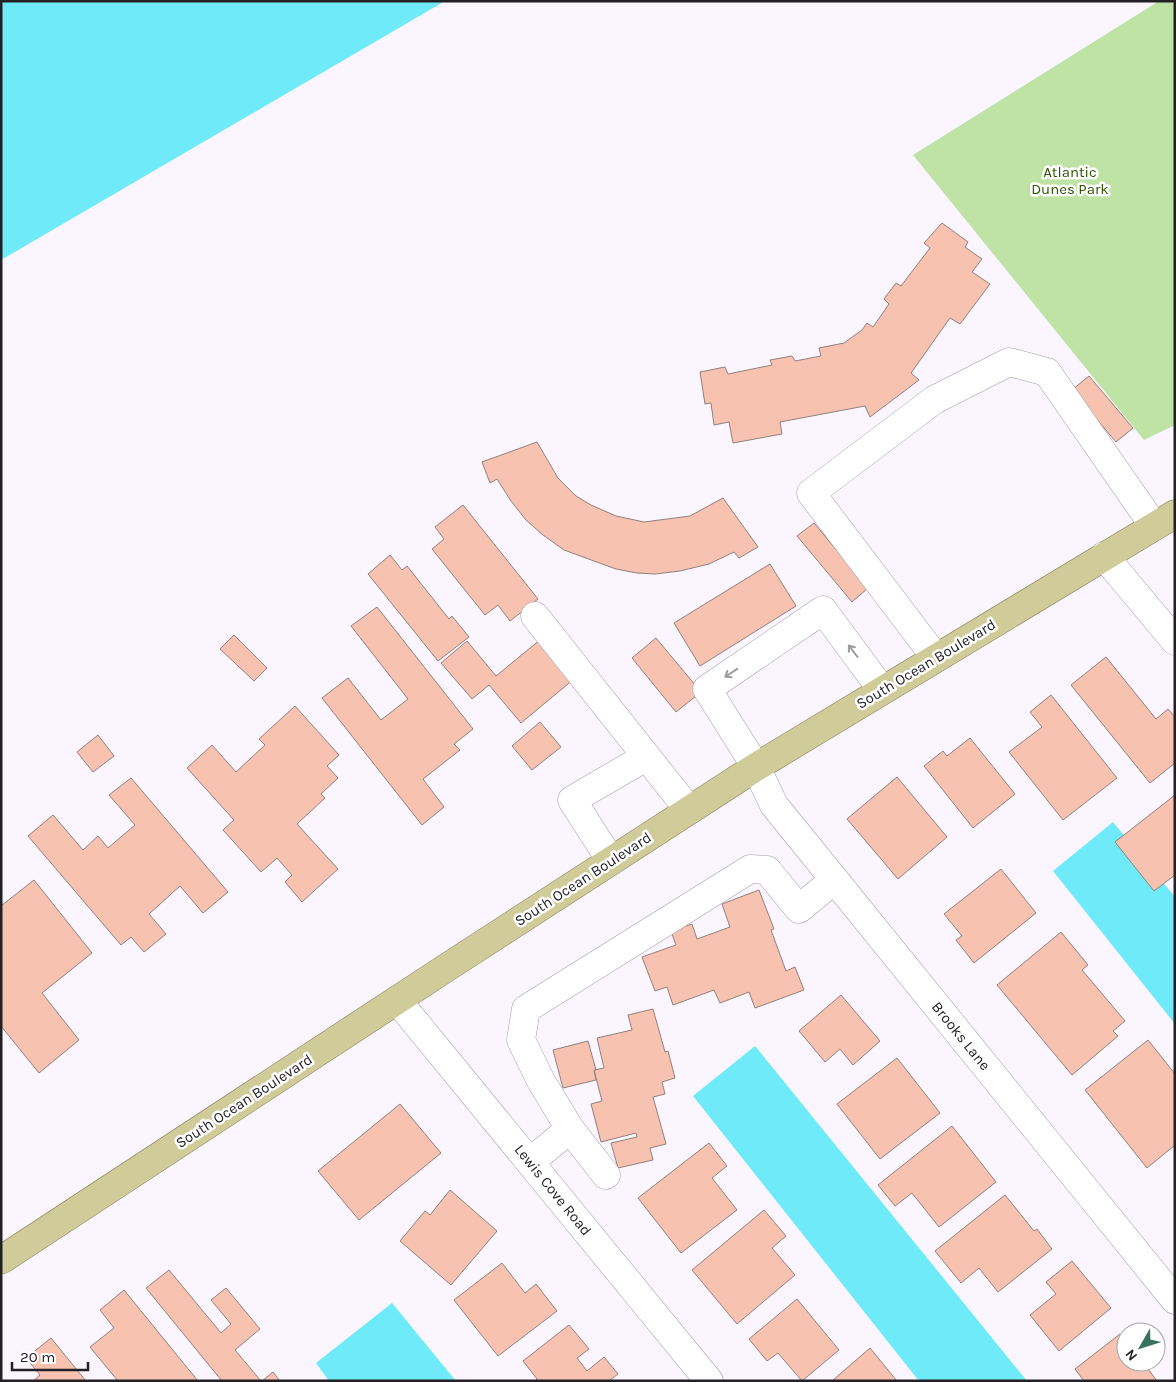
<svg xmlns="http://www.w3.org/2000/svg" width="1176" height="1382" viewBox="0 0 1176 1382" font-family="Karla,sans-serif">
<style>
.green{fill:#bee3a5}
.water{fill:#6feaf8}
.building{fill:#f7c2af;stroke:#92817a}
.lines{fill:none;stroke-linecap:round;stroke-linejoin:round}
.minor-casing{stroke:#a39cab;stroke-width:29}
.major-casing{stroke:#7f7a45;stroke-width:29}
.minor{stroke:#fff;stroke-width:28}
.major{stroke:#d0cc9a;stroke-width:28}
.oneway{stroke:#9c9b9d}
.labels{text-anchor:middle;stroke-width:5;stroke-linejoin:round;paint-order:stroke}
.park-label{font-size:15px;fill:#2e5300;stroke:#fff}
.street-label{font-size:15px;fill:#232026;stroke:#fff}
</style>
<rect width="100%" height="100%" fill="#faf5ff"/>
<path class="green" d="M1159,1h16v424l-31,15 -231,-285z"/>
<g class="water">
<path d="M1,1h444l-444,259z"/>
<path d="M1113,822l62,75v127l-122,-153z"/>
<path d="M755,1046l272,335h-108l-226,-285z"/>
<path d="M392,1303l64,78h-127l-13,-18z"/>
</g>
<g class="building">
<path d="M942,223l26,19 -3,5 17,12 -10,13 18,12 -30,40 -10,-6 -39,55 8,7 -49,37 -5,-11 -85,16 2,12 -49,9 -4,-21 -15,3 -3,-22 -6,1 -5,-32 25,-5 3,7 44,-9 -2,-5 22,-4 3,5 26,-5 -2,-8 25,-5 18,-13 5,-7 6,4 16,-23 -5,-5 12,-16 5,3 29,-38 -6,-5z"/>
<path d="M1089,376l44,52 -17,14 -44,-52z"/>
<path d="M537,442l21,36 18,18 15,9 25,11 28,6 46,-6 33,-18 35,49 -19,11 -5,-6 -25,12 -29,7 -25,3 -18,-1 -21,-4 -52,-19 -21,-15 -17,-15 -15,-19 -14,-22 -7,4 -8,-21z"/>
<path d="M463,505l75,94 -28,22 -12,-16 -13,10 -53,-66 12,-10 -9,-12z"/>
<path d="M814,523l54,65 -16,14 -55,-66z"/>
<path d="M390,555l12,15 5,-4 42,53 3,-3 17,21 -31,24 -70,-87z"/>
<path d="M770,564l26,42 -96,60 -26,-43z"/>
<path d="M377,607l96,122 -19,15 6,6 -37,29 21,28 -22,18 -100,-127 26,-20 33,42 27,-21 -57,-73z"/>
<path d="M234,635l33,33 -13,13 -34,-32z"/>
<path d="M656,638l45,54 -25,20 -44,-54z"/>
<path d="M541,639l33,40 -53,44 -32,-38 -17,14 -31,-36 26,-22 29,35z"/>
<path d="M1106,657l50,62 12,-10 7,8v46l-25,20 -79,-98z"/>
<path d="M1051,695l66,83 -54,42 -54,-68 33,-25 -12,-15z"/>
<path d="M295,706l44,49 -12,11 11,12 -17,16 4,4 -28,26 41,45 -36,33 -17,-20 7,-7 -15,-17 -16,14 -38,-42 11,-10 -47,-52 25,-23 24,27 29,-27 -6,-6z"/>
<path d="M540,722l21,25 -29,23 -20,-24z"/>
<path d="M98,735l16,21 -21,16 -16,-20z"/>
<path d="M970,738l45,56 -42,34 -49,-62 19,-15 4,5z"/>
<path d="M897,777l50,60 -49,42 -51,-60z"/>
<path d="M131,778l97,114 -25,21 -23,-27 -31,28 17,20 -22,18 -13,-15 -10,8 -93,-109 25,-21 30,35 15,-14 10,12 27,-23 -26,-30z"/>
<path d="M1175,795v80l-21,16 -39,-49z"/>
<path d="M1001,869l35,44 -62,50 -18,-23 6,-4 -18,-22z"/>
<path d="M34,880l58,73 -50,40 37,47 -40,33 -38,-47v-120z"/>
<path d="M759,890l15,39 -3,1 15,41 9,-4 9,23 -49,18 -6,-16 -29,11 -6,-13 -41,15 -6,-18 -12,4 -13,-34 34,-12 -5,-14 21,-7 5,15 33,-12 -8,-23z"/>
<path d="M1061,932l27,33 -6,5 43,51 -12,10 5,5 -46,39 -75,-90z"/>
<path d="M841,995l39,46 -27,24 -13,-16 -15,13 -26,-31z"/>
<path d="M653,1009l12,43 3,-1 7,27 -13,4 3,12 -12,3 13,47 -16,4 3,12 -35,8 -7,-25 26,-6 -1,-4 -35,9 -10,-38 11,-3 -8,-31 10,-2 -7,-30 35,-8 -4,-15z"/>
<path d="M1148,1040l27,34v71l-28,23 -62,-78z"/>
<path d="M588,1041l8,29h-2l2,10 -33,8 -10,-38z"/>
<path d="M897,1058l43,55 -60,46 -43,-55z"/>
<path d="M400,1104l41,49 -82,67 -41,-49z"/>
<path d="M952,1126l44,56 -57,45 -27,-34 -17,13 -17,-21z"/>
<path d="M709,1143l18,23 -15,12 25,32 -56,43 -43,-55z"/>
<path d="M450,1190l47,41 -46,54 -51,-44 25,-30 5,4z"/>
<path d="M1005,1195l29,36 3,-2 15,20 -54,43 -19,-24 -18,15 -26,-32z"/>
<path d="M764,1210l22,26 -14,12 23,27 -58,49 -45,-54z"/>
<path d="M1072,1261l39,47 -52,43 -29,-36 26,-21 -10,-12z"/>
<path d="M502,1263l23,30 11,-9 21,27 -59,45 -44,-56z"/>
<path d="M169,1270l52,63 10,-9 -20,-24 15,-12 34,41 -25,21 26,31h-39l-76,-93z"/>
<path d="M124,1290l74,91h-80l-28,-34 24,-19 -14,-18z"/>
<path d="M797,1299l42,51 -37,31 -24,-28 -11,8 -18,-22z"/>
<path d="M569,1325l20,24 -12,9 10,13 17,-14 14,17 -9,7h-74l2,-2 -14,-18z"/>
<path d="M1120,1334l6,7v21h17l14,19h-73l-9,-12z"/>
<path d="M51,1338l35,43h-53l7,-6 -14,-17z"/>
<path d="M870,1348l27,33h-65z"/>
<path d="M273,1372l7,9h-18z"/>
</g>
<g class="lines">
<defs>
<g id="minor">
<path d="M1104,556l71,85"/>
<path d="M535,616l154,194"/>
<path d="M936,658l-125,-165 123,-93 75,-38 38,10 107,154"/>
<path d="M882,690l-59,-80 -116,79 49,78 18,38 401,495"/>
<path d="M611,861l-39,-61 74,-43"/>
<path d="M397,1000l312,381"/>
<path d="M570,1129l36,46"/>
<path d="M530,1162l40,-33 -29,-48 -20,-41 5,-31 224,-140 17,1 32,39 35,-29"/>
</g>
<path id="major" d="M1,1260l448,-294 307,-199 419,-253"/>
</defs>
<use href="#minor" class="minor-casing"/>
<use href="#major" class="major-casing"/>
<use href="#minor" class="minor"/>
<use href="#major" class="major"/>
</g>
<defs><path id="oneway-shaft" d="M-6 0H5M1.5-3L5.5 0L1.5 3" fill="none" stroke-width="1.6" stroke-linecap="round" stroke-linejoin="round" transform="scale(1.25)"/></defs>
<g class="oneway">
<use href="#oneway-shaft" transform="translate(853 651) rotate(-127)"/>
<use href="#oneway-shaft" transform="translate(731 673) rotate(146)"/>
</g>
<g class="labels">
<g class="park-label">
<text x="1070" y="177">Atlantic<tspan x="1070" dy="17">Dunes Park</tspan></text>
</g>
<g class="street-label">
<text transform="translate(926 664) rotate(-31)" y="5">South Ocean Boulevard</text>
<text transform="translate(583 879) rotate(-33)" y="5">South Ocean Boulevard</text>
<text transform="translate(961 1036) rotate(51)" y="5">Brooks Lane</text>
<text transform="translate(244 1101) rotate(-33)" y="5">South Ocean Boulevard</text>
<text transform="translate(553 1190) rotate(51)" y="5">Lewis Cove Road</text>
</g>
</g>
<rect width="1176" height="1382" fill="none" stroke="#232026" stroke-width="5"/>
<g transform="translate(1141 1347) rotate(231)"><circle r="24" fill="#ffffff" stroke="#a7a6a8"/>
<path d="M0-4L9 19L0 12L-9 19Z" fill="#37725c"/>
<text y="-8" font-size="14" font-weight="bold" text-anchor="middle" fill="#232026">N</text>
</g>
<path d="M12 1362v8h76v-8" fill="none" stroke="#232026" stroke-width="2.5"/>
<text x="20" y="1362" font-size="15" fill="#232026" stroke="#ffffff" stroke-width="4" paint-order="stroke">20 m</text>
</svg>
